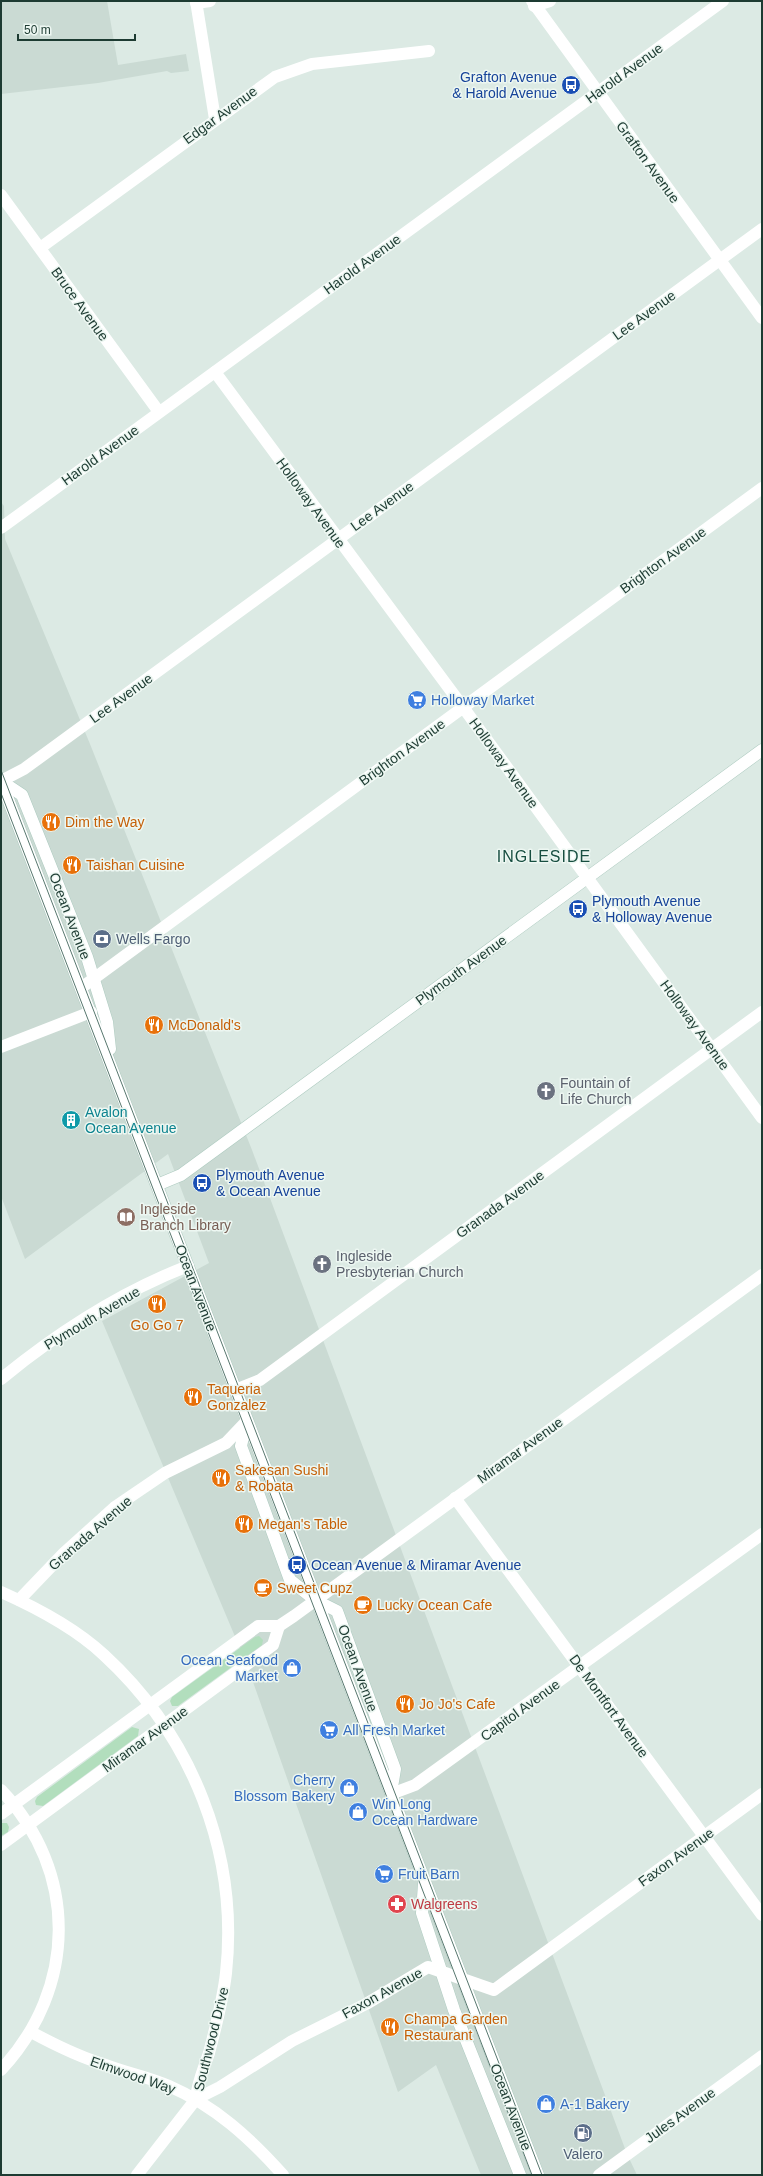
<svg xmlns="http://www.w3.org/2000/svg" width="763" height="2176" viewBox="0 0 763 2176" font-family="Helvetica,sans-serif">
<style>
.built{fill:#cadad3}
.green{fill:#b2debd}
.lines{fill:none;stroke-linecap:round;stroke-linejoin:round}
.secondary-casing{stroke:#aecbc0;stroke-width:13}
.street{stroke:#fff;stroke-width:12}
.secondary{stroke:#fff;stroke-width:12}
.tram{stroke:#57776e;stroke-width:1}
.labels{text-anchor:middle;stroke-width:3;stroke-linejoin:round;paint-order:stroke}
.street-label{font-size:14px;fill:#1d3b32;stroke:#edf7f2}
.transit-label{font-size:14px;fill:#164399;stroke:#edf7f2;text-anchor:start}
.shop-label{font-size:14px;fill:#366cbe;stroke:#edf7f2;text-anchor:start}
.food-label{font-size:14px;fill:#c56008;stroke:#edf7f2;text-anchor:start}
.service-label{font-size:14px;fill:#4e5e75;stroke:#edf7f2;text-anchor:start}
.worship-label{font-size:14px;fill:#5b616d;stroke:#edf7f2;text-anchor:start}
.culture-label{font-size:14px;fill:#0d838f;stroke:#edf7f2;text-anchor:start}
.education-label{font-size:14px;fill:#785e54;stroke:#edf7f2;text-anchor:start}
.health-label{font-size:14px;fill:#be3a42;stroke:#edf7f2;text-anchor:start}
.quarter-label{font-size:16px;letter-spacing:1px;fill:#174e40;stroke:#edf7f2}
</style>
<rect width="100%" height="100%" fill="#dceae4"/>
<g class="built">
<path d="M1,1h106l11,64 68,-11 3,17 -18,2 -4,-2 -69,12 -97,11z"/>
<path d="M1,502l3,4 1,33 85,205 162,406 375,1004 10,21h-156l-45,-110 -38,27 -151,-427 -145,-344 107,-58 -41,-109 -143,105 -24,-63z"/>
</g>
<g class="green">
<path d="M259,1636l4,4 -1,5 -84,61h-6l-2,-5 2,-4 83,-60z"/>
<path d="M132,1727l7,2 -1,7 -95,70 -7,-1 -1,-4 2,-4z"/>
<path d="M1,1823h6l2,4 -1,5 -7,4z"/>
</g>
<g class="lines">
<defs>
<g id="secondary">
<path d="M1,781l537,1394"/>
<path d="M1,781l21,14 65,162 20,65 3,27"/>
<path d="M157,1185l24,-10 581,-425"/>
<path d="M246,1422l-5,24 49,134 25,20 22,11 58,158 -4,24"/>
<path d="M424,1884l-2,29 32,97 66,165"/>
</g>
</defs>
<use href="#secondary" class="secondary-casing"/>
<g class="street">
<path d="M196,1l19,118"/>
<path d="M532,1l230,317"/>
<path d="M196,3l14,-2"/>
<path d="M534,6l16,-5"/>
<path d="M1,195l158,217"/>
<path d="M40,248l235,-171 37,-13 117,-13"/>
<path d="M215,372l248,335 299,411"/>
<path d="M1,528l722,-527"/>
<path d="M1,781l23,-12 738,-540"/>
<path d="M81,988l681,-500"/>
<path d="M1,1047l90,-35"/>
<path d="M1,1379c55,-45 120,-87 187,-113"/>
<path d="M235,1390l25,-10 502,-368"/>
<path d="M455,1498l307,417"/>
<path d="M1,1592c36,16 74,36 103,63 88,81 135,198 122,318 -3,27 -10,53 -17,80 -5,15 -12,30 -13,46"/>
<path d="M19,1600l45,-47 51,-46 50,-34 61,-30 20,-21"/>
<path d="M1,1790c78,82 76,198 0,280"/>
<path d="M391,1794l24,-9 347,-251"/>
<path d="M1,1814l257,-188h21l15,-10 468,-341"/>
<path d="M1,1845l272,-200 6,-19"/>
<path d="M31,2032c24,13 48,25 75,33 21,8 43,12 63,21 46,20 81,52 114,89"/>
<path d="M137,2175l59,-76 24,-12 72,-46 74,-37 62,-37 66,23 268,-196"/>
<path d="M599,2175l163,-119"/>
</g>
<use href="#secondary" class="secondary"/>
<g class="tram">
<path d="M1,770l541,1405"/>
<path d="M1,793l531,1382"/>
</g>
</g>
<defs>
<symbol id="bus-disc" viewBox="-11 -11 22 22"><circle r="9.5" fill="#1a4fb4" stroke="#edf7f2"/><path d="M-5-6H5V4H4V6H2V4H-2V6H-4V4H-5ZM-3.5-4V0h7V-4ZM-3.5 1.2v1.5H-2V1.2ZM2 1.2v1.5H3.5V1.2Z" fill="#fff"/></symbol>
<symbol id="supermarket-disc" viewBox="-11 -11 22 22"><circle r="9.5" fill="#3f7fe0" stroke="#edf7f2"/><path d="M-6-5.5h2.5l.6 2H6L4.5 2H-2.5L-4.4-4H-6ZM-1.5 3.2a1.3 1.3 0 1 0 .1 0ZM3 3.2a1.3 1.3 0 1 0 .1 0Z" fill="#fff"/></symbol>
<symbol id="restaurant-disc" viewBox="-11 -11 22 22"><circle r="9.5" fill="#e8710a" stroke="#edf7f2"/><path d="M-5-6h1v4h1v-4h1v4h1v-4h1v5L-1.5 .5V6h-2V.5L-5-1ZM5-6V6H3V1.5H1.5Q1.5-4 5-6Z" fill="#fff"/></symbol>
<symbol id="bank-disc" viewBox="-11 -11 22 22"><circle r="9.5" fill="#5c6f8a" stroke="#edf7f2"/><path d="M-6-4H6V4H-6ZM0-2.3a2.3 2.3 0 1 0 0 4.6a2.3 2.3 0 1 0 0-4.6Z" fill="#fff"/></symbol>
<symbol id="church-disc" viewBox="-11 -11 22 22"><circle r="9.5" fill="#6b7280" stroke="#edf7f2"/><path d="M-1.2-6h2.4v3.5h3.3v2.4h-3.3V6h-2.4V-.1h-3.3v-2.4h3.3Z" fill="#fff"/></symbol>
<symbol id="building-disc" viewBox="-11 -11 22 22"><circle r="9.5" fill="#0f9aa8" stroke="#edf7f2"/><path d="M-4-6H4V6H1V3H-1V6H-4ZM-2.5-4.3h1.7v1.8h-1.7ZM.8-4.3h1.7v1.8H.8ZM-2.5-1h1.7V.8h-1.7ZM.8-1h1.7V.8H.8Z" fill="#fff"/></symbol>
<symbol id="library-disc" viewBox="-11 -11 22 22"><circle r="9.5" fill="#8d6e63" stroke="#edf7f2"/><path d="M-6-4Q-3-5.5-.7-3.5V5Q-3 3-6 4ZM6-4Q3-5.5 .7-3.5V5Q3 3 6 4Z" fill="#fff"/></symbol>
<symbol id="cafe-disc" viewBox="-11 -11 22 22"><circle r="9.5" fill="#e8710a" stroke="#edf7f2"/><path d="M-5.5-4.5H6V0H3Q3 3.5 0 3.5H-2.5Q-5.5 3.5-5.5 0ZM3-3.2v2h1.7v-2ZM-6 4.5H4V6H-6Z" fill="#fff"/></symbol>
<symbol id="shop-disc" viewBox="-11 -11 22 22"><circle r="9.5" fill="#3f7fe0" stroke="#edf7f2"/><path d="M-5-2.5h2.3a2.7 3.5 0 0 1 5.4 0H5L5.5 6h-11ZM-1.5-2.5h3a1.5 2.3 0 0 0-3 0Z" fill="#fff"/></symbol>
<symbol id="pharmacy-disc" viewBox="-11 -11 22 22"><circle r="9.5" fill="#e0444e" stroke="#edf7f2"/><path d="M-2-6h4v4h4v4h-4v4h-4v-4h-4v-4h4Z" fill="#fff"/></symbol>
<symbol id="fuel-disc" viewBox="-11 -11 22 22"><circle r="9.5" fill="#5c6f8a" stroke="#edf7f2"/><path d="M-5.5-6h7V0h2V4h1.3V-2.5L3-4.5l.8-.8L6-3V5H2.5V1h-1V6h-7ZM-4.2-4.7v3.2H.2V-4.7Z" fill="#fff"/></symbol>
</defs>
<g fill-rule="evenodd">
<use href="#bus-disc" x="560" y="74" width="22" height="22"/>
<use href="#supermarket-disc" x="406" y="689" width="22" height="22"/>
<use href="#restaurant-disc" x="40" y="811" width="22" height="22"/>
<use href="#restaurant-disc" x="61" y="854" width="22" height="22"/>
<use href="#bus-disc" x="567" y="898" width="22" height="22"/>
<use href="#bank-disc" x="91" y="928" width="22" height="22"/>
<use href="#restaurant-disc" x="143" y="1014" width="22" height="22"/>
<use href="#church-disc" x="535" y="1080" width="22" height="22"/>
<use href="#building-disc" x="60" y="1109" width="22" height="22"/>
<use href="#bus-disc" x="191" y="1172" width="22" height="22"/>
<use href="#library-disc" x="115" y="1206" width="22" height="22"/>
<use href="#church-disc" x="311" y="1253" width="22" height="22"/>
<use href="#restaurant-disc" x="146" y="1293" width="22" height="22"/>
<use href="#restaurant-disc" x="182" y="1386" width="22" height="22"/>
<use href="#restaurant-disc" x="210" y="1467" width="22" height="22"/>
<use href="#restaurant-disc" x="233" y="1513" width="22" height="22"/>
<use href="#bus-disc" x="286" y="1554" width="22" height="22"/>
<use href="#cafe-disc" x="252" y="1577" width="22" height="22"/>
<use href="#cafe-disc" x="352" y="1594" width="22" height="22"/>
<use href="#shop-disc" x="281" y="1657" width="22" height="22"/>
<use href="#restaurant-disc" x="394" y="1693" width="22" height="22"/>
<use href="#supermarket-disc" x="318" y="1719" width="22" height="22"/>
<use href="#shop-disc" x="338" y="1777" width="22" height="22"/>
<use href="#shop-disc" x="347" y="1801" width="22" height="22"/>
<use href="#supermarket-disc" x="373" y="1863" width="22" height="22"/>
<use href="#pharmacy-disc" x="386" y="1893" width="22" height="22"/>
<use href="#restaurant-disc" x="379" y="2016" width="22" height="22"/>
<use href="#shop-disc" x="535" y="2093" width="22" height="22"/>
<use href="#fuel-disc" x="572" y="2122" width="22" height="22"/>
</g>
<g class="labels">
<g class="street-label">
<text transform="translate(624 73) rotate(-36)" y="5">Harold Avenue</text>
<text transform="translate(220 115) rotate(-36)" y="5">Edgar Avenue</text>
<text transform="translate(648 162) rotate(54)" y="5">Grafton Avenue</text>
<text transform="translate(362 264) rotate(-36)" y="5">Harold Avenue</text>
<text transform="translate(80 304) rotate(54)" y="5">Bruce Avenue</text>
<text transform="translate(644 315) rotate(-36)" y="5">Lee Avenue</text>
<text transform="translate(100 455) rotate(-36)" y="5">Harold Avenue</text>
<text transform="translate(311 503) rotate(54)" y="5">Holloway Avenue</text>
<text transform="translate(382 506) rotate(-36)" y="5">Lee Avenue</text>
<text transform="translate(663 560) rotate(-36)" y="5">Brighton Avenue</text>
<text transform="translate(121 698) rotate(-36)" y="5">Lee Avenue</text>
<text transform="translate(402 752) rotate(-36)" y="5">Brighton Avenue</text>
<text transform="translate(504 763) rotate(54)" y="5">Holloway Avenue</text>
<text transform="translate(70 916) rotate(69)" y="5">Ocean Avenue</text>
<text transform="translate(461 970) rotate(-36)" y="5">Plymouth Avenue</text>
<text transform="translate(695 1025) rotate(54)" y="5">Holloway Avenue</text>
<text transform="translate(500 1204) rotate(-36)" y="5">Granada Avenue</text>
<text transform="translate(196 1288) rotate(69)" y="5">Ocean Avenue</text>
<text transform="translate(92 1318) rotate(-31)" y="5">Plymouth Avenue</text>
<text transform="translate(520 1450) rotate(-36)" y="5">Miramar Avenue</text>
<text transform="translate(90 1533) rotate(-41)" y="5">Granada Avenue</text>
<text transform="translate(358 1668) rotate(70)" y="5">Ocean Avenue</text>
<text transform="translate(609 1706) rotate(54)" y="5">De Montfort Avenue</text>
<text transform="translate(520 1710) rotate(-36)" y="5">Capitol Avenue</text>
<text transform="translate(145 1739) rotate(-36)" y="5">Miramar Avenue</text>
<text transform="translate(676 1857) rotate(-36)" y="5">Faxon Avenue</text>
<text transform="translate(382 1993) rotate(-29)" y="5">Faxon Avenue</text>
<text transform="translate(211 2039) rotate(-76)" y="5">Southwood Drive</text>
<text transform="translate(133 2075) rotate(19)" y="5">Elmwood Way</text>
<text transform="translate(511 2107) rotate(69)" y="5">Ocean Avenue</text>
<text transform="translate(680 2115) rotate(-36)" y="5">Jules Avenue</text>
</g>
<g class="transit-label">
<text x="557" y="82" text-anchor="end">Grafton Avenue<tspan x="557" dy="16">&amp; Harold Avenue</tspan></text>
<text x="592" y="906">Plymouth Avenue<tspan x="592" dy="16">&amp; Holloway Avenue</tspan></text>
<text x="216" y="1180">Plymouth Avenue<tspan x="216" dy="16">&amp; Ocean Avenue</tspan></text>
<text x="311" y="1570">Ocean Avenue &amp; Miramar Avenue</text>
</g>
<g class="shop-label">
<text x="431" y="705">Holloway Market</text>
<text x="278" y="1665" text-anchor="end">Ocean Seafood<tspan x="278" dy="16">Market</tspan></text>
<text x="343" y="1735">All Fresh Market</text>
<text x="335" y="1785" text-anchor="end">Cherry<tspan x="335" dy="16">Blossom Bakery</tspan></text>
<text x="372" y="1809">Win Long<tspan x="372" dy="16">Ocean Hardware</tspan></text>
<text x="398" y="1879">Fruit Barn</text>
<text x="560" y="2109">A-1 Bakery</text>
</g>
<g class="food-label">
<text x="65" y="827">Dim the Way</text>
<text x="86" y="870">Taishan Cuisine</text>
<text x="168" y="1030">McDonald's</text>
<text x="157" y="1330" text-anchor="middle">Go Go 7</text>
<text x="207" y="1394">Taqueria<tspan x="207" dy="16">Gonzalez</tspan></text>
<text x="235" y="1475">Sakesan Sushi<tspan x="235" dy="16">&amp; Robata</tspan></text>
<text x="258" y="1529">Megan's Table</text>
<text x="277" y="1593">Sweet Cupz</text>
<text x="377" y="1610">Lucky Ocean Cafe</text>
<text x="419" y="1709">Jo Jo's Cafe</text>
<text x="404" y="2024">Champa Garden<tspan x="404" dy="16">Restaurant</tspan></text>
</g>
<g class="service-label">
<text x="116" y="944">Wells Fargo</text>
<text x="583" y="2159" text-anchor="middle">Valero</text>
</g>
<g class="worship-label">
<text x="560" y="1088">Fountain of<tspan x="560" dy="16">Life Church</tspan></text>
<text x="336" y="1261">Ingleside<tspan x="336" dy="16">Presbyterian Church</tspan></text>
</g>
<g class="culture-label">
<text x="85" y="1117">Avalon<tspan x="85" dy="16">Ocean Avenue</tspan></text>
</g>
<g class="education-label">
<text x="140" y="1214">Ingleside<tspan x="140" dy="16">Branch Library</tspan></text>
</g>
<g class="health-label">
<text x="411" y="1909">Walgreens</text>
</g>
<g class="quarter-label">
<text x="544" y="862">INGLESIDE</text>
</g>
</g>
<rect width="763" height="2176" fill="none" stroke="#1d3b32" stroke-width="4"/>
<path d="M18 34v6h117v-6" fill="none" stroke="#1d3b32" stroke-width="2"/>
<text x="24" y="34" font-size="12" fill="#1d3b32" stroke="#edf7f2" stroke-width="3" paint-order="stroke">50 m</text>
</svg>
